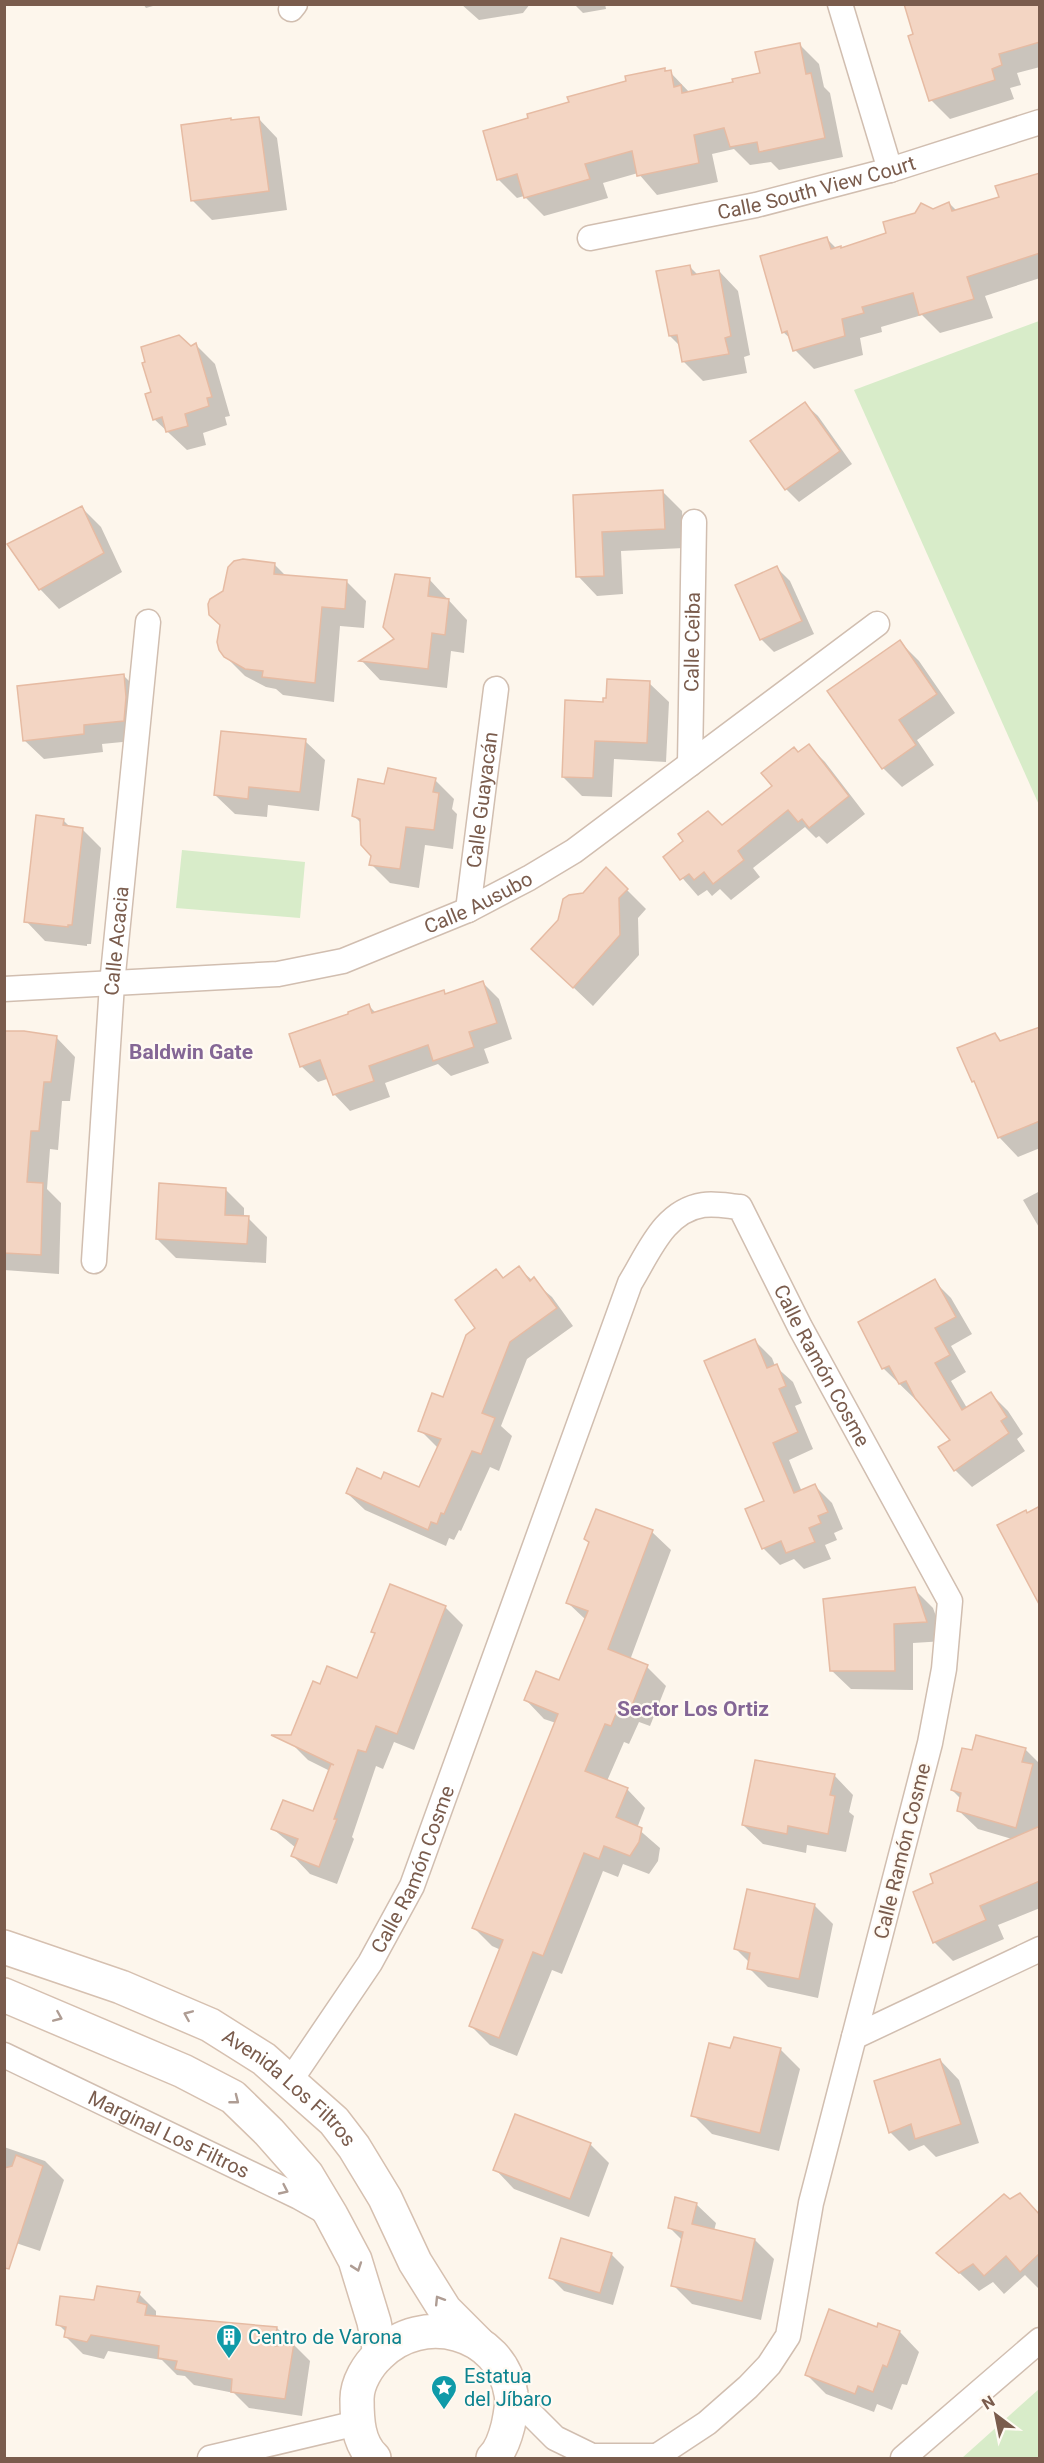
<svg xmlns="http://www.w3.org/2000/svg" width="1044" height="2463" viewBox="0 0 1044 2463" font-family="Roboto,sans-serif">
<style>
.green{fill:#d8ecc9}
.shadow{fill:#0003}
.building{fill:#f3d5c3;stroke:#e6bba3;stroke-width:1.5}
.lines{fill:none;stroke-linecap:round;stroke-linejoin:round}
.minor-casing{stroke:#d1beb0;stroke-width:27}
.secondary-casing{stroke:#d6c0b0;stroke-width:36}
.minor{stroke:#fff;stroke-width:24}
.secondary{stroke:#fff;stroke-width:33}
.oneway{stroke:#af9d94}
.labels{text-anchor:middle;stroke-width:4.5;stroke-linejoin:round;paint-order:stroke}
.street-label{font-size:20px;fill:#7a5c4d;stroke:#fffaf3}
.culture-label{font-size:20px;fill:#0d838f;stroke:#fffaf3;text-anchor:start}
.neighbourhood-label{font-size:21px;font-weight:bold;fill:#846695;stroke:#fffaf3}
</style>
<rect width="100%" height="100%" fill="#fdf6ec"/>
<g class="green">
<path d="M1039,321h1l-1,484 -185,-415z"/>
<path d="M182,850l123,12 -5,56 -124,-10z"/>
<path d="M1039,2389v69h-77z"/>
</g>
<g class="shadow">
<path d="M143,4h17l-14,4z"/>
<path d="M461,4h69l-7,9 -44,7z"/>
<path d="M574,4h31l1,5 -23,4z"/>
<path d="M1040,4v63l-23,6 4,12 -11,3 4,11 -64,20 -19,-19 -16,-65z"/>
<path d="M800,45l19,19 5,23 6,6 13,64 -64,13 -8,-8 -21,3 -16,-16 -22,5 6,28 -61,13 -19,-22 -35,10 5,15 -64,18 -20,-20 -7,2 -19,-19 32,-60 134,-49 6,2 20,21 44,-10 27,-9z"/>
<path d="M258,118l19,20 10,72 -75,10 -19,-19 38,-82 2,2z"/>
<path d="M1040,174v104l-55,18 8,22 -53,15 -18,-18 -41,12 1,5 -22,6 3,17 -49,14 -19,-19 -3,-10 -9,-8 44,-93 10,10h5l46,-15 61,-31 8,8 44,-13z"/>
<path d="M690,267l8,8 21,-4 19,20 12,64 -6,2 3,16 -44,8 -20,-20 -2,-14 -11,-11z"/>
<path d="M196,345l19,19 15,52 -5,1 2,8 -24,8 3,12 -19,5 -33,-31 -1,-26 37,-45z"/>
<path d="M805,404l13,12 34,48 -53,38 -13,-13z"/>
<path d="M663,492l19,19 2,37 -63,3 2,43 -26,2 -19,-20 -4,-80z"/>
<path d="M82,508l19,19 21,45 -63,37 -19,-20z"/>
<path d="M274,564l12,12 61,6 19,19 -2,27 -24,-2 -6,76 -51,-7 -7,-6 -10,-2 -21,-11 -20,-20z"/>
<path d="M777,568l13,13 24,53 -40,18 -13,-13z"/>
<path d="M429,579l38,41 -3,33 -13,-2 -4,37 -67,-8 -18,-19 36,-22z"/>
<path d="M900,642l19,19 36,52 -38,27 17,25 -32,22 -19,-19z"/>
<path d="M123,675l19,19 1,46 -41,4 1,8 -59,7 -20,-19z"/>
<path d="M649,683l20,19 -3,60 -52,-3 -2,38 -30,-1 -19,-19 41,-73z"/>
<path d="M305,741l20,19 -6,51 -51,-6 -1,12 -32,-3 -20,-19z"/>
<path d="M809,746l16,16 40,52 -38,30 -8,-8 -3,2 -11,-11 -52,41 7,9 -29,23 -11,-11 -8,7 -5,-6 -9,6 -33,-38 56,-31 53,-41z"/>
<path d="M435,780l19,19 -2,10 5,5 -4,35 -28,-4 -6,43 -29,-5 -19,-19 1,-8 -10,-32 -9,-9 33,-30z"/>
<path d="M63,820l8,8 11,1 19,19 -10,96h-4v2l-42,-5 -19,-20z"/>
<path d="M606,869l40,40 -8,9 1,37 -46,51 -60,-57z"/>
<path d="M483,983l16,16 13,40 -28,10 5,14 -38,13 -13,-12 -53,19 5,14 -40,14 -16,-17 -7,-15 -9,3 -17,-16 49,-51 19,-9 7,7 67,-22 3,4z"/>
<path d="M1040,1029v119l-22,9 -19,-20 -22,-52 -4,-4 22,-47 7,8z"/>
<path d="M4,1033l52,4 19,20 -5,44h-8l-4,49 -8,-1 -3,40 14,14 -2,71 -55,-4z"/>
<path d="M225,1189l19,19v10h4l19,19 -1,26 -90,-5 -19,-19z"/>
<path d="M1040,1191v38l-17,-29z"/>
<path d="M518,1268l34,29 21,29 -46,33 -26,67 11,10 -13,35 -9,-4 -29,64 -2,-1 -5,10 -5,-2 -3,8 -81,-36 -18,-17 35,-12 38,8 18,-41 -18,-18 23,-31 61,-120z"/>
<path d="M934,1281l17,17 21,36 -21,12 15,26 -15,9 16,27 24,-14 17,17 15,23 -6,5 8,12 -53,36 -17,-17 -3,-30 -35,-39 -34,-33 -23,-45z"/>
<path d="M755,1341l17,17 3,8 18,16 9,21 -7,3 18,43 -24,11 13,32 13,-6 17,17 11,26 -9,4 3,7 -12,5 6,14 -27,10 -10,-10 -14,6 -17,-17 3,-47z"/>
<path d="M652,1532l19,18 -41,110 17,7 19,19 -16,40 -11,-4 -10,22 -5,-2 -17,39 20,8 18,19 -8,20 23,20 -2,13 -9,13 -26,-10 -5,13 -15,-6 -41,103 -10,-4 -35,86 -27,-11 -19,-19 30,-76 -9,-4 -18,-18 82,-205 -12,-4 -18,-19 34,-18 26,-62 -18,-17 22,-60 -4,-4z"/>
<path d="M914,1589l19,19 12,33 -32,2v47l-62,-1 -20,-19z"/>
<path d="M445,1607l18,18 -49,125 -20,-8 -11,27 -7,-3 -24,71 2,2 -17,45 -27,-10 -17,-18 3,-8 -23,-19 41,-16 16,-42 -22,-11 -18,-18 31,-56 37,-6 18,-45 -3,-3z"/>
<path d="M1025,1749l15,15v144l-42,17 6,14 -51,22 -19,-19 78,-103 -34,-10 -20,-19 3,-11 -9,-9 21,-38z"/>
<path d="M834,1775l19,20 -4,17 5,4 -8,36 -39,-7 -1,8 -43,-9 -20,-19z"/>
<path d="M814,1905l19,19 -15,74 -50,-11 -19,-19 1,-5 -14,-14z"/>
<path d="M780,2049l20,20 -21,82 -67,-17 -19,-19z"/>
<path d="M940,2060l19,20 20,63 -43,14 -12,-12 -15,6 -19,-19z"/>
<path d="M590,2144l19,19 -20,54 -75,-28 -19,-20z"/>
<path d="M4,2147l41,14 19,19 -24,71 -36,-12z"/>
<path d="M696,2204l20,19 -2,8 41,9 19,19 -13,61 -69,-16 -19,-19 10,-44 -13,-13z"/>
<path d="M1040,2215v75l-15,-15 -21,19 -11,-12 -14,9 -41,-38z"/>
<path d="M611,2254l13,13 -11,38 -49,-14 -13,-13z"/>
<path d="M139,2294l17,17v6l121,11 33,33 -8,55 -53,-8 -15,-15 -40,-8 -9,-9 -8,-1 -15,-15 -54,-9 -4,8 -21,-5 -17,-17 1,-4 -9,-9 37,-23z"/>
<path d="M879,2325l21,7 19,20 -12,33 -5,-1 -10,26 -15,-6 -3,8 -48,-18 -19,-19 71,-46z"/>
</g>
<g class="building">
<path d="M904,4h136v38l-41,12 3,11 -10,4 3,11 -66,21 -21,-65 5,-2z"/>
<path d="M800,43l6,31 5,-1 14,65 -66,14 -2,-10 -27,5 -6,-19 -30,7 5,28 -62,13 -5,-25 -47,13 5,15 -66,19 -7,-24 -20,6 -14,-49 45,-13 -1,-4 42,-12 -2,-5 59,-16 -1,-5 40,-8v3l6,-1 3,17 7,-2 1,8 51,-11 -1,-3 28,-6 -5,-21z"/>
<path d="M259,117l10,74 -78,10 -10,-76 50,-7v2z"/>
<path d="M1040,173v80l-73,24 7,22 -55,16 -6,-22 -51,14 2,6 -22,6 3,17 -52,15 -6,-20 -5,2 -22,-77 67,-19 4,12 10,-3v2l45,-15 -3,-11 32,-9 6,-10 12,6 16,-7 3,9 47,-14 -4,-11z"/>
<path d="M690,265l2,10 27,-5 12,66 -6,2 4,16 -47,8 -5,-27 -8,1 -13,-65z"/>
<path d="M179,335l12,11 5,-3 16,54 -5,1 2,8 -24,8 3,12 -22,6 -4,-15 -9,3 -8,-26 6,-2 -9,-29 3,-1 -4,-15z"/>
<path d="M805,402l35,49 -55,39 -35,-49z"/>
<path d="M663,490l2,39 -63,3 2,44 -28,1 -3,-82z"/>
<path d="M82,506l22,47 -65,37 -32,-46z"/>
<path d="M243,559l32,4 -1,11 73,6 -2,29 -23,-2 -7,76 -53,-6 1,-6 -18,-2 -21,-12 -5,-7 -2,-8 3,-17 -11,-10 -1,-11 2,-5 13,-8 5,-24 6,-6z"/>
<path d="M777,566l25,55 -42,19 -25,-55z"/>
<path d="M395,574l35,4 -2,18 21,3 -4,36 -13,-2 -4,36 -69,-8 35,-22 -11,-12z"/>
<path d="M900,640l37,54 -38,26 17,25 -34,24 -55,-78z"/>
<path d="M124,674l2,23 -2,24 -40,4v9l-61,7 -6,-55z"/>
<path d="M607,679l43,2 -3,62 -52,-2 -2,37 -31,-1 3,-77 38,2v-4h3z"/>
<path d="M221,731l85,8 -6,53 -51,-5 -1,12 -34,-4z"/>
<path d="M809,744l40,52 -40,32 -7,-9 -4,3 -10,-12 -50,41 6,9 -31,24 -9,-12 -10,8 -5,-6 -9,6 -17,-23 20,-16 -5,-7 30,-23 14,14 50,-39 -11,-13 33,-26 4,5z"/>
<path d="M388,768l48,10 -3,14 6,1 -5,37 -28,-3 -6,42 -31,-4 2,-9 -10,-11 -1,-26 -8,-3 6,-37 26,5z"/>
<path d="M36,815l28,4 -1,6 20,3 -11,97h-4v2l-44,-5z"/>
<path d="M606,867l22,22 -9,9 1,37 -47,53 -42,-39 27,-29 5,-21 6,-4 14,-2z"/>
<path d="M483,981l14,42 -28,9 5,15 -41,14 -5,-16 -59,21 5,15 -41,14 -13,-35 -20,7 -11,-33 59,-20v-2l21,-8 3,9 72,-23 1,4z"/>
<path d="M1040,1027v94l-42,17 -24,-57 -2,1 -15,-34 38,-15 5,8z"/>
<path d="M4,1031h20l33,5 -6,46h-7l-5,49h-8l-4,51 16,1 -2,72 -37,-2z"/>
<path d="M159,1183l67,5 -1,27 24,1 -2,28 -91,-5z"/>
<path d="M519,1266l11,15 4,-4 23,31 -47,34 -28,71 13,5 -14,36 -9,-3 -28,63 -3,-1 -4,11 -6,-2 -3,8 -82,-37 11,-25 24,11 3,-7 35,15 22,-48 -23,-8 14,-38 11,4 23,-62 9,-7 -20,-28 41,-31 7,9z"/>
<path d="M935,1279l21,38 -21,11 15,27 -15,8 27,47 29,-18 16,25 -6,4 8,12 -55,38 -16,-24 12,-7 -35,-42 -9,-17 -7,3 -10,-18 -7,3 -24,-47z"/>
<path d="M755,1339l12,29 10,-4 9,22 -7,3 19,43 -25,11 21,50 21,-9 13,28 -10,4 3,7 -12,5 6,14 -29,11 -5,-12 -19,8 -17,-40 19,-8 -60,-140z"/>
<path d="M1040,1506v100l-43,-81 29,-15 1,3z"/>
<path d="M596,1509l57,21 -45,119 40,16 -17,43 -11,-4 -9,22 -6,-2 -20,47 43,17 -12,29 26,11 -3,14 -9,14 -26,-10 -5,13 -15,-6 -41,103 -10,-4 -34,86 -30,-12 34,-86 -31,-12 86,-214 -34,-14 12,-29 23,9 29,-69 -22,-8 23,-61 -5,-3z"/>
<path d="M390,1584l56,22 -49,128 -21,-8 -10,26 -8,-2 -24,69h3l-18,48 -28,-11 7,-17 -27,-10 12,-29 30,11 18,-47 3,1 -63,-30h20l22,-54 7,3 7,-18 30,12 18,-45 -4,-1z"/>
<path d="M915,1587l12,35 -33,2 1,47h-65l-7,-72z"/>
<path d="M976,1735l50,13 -4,14 11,2 -17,64 -59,-17 4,-18 -10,-3 11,-42 10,2z"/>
<path d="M755,1760l80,14 -5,21 5,1 -7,38 -40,-8 -1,8 -45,-9z"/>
<path d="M1040,1826v55l-60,25 6,14 -53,23 -20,-51 20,-9 -3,-9z"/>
<path d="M747,1889l68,15 -16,75 -52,-10 3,-16 -16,-4z"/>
<path d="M734,2037l47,11 -21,85 -69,-17 18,-73 21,5z"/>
<path d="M940,2059l21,65 -46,15 -4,-15 -22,9 -15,-52z"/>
<path d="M515,2114l76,29 -21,56 -77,-29z"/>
<path d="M16,2155l27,11 -34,103 -5,-1v-100l8,-2z"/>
<path d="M1020,2193l20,22v38l-20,19 -14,-16 -22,20 -11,-12 -14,9 -23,-20 68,-59 6,5z"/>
<path d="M675,2197l22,6 -5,21 63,15 -13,62 -71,-15 12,-54 -15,-4z"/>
<path d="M561,2238l51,15 -12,40 -51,-15z"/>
<path d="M97,2286l43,6 -3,10 10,3 -2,10 132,12 -2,19 19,-3 -9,56 -54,-7 1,-13 -57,-10 2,-8 -19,-3 1,-12 -68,-11 -4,7 -23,-5 2,-10 -10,-2 4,-29 34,4z"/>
<path d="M829,2309l48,18 1,-4 22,8 -13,36 -4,-2 -10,27 -15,-6 -3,8 -50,-19z"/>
</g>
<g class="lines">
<defs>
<g id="minor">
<path d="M840,4l50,166"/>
<path d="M291,9l4,-5"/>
<path id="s1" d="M590,238l166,-33 134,-35 150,-48"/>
<path id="s2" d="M690,764l4,-242"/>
<path id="s3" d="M468,910l28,-221"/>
<path id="s4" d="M4,989l274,-15 65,-13 125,-51 61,-32 45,-27 303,-227"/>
<path id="s5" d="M94,1261l18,-277 36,-362"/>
<path d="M854,2037l186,-88"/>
<path id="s6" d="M4,2055l295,142 32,18"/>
<path id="s7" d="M290,2081l80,-118 42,-77 218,-603c19,-31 34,-72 73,-78 12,-2 25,1 37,2l60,120 150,274 -6,68 -14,74 -119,460 -23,133 -19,29 -21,22 -41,36 -50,33"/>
<path d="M511,2394l44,44 37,18h65l8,2"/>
<path d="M210,2458l147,-35"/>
<path d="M903,2458l137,-118"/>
</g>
<g id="secondary">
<path id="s8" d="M4,1947l117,40 89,38 54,34 70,62 20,26 31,51 30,64 30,48 33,33"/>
<path d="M4,1995l179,76 50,26 36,35 38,43 24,40 24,45 19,62 6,31"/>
<path d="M374,2458c-16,-15 -17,-38 -17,-59 0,-16 11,-34 22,-44 43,-44 122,-24 132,39 2,10 -1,22 -3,32 -3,12 -7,24 -15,32"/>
</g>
</defs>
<use href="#minor" class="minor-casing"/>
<use href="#secondary" class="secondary-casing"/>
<use href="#minor" class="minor"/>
<use href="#secondary" class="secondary"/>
</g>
<defs><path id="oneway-chevron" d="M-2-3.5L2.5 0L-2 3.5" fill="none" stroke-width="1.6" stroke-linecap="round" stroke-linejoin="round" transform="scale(1.5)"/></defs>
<g class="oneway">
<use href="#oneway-chevron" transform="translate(188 2015) rotate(-157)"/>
<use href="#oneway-chevron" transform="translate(58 2017) rotate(23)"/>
<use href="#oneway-chevron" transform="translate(235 2100) rotate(38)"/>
<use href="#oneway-chevron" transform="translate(284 2190) rotate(25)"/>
<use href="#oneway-chevron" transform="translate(357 2267) rotate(71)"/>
<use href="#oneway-chevron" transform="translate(439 2300) rotate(-122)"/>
</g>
<defs>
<symbol id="building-pin" viewBox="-11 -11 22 30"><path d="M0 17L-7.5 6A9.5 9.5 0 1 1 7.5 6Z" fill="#0f9aa8" stroke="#fffaf3"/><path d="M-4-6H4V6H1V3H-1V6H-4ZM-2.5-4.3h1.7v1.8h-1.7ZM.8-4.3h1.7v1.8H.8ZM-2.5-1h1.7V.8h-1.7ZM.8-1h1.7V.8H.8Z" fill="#fff"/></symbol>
<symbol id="sight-pin" viewBox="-11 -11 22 30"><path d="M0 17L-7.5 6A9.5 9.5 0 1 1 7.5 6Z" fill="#0f9aa8" stroke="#fffaf3"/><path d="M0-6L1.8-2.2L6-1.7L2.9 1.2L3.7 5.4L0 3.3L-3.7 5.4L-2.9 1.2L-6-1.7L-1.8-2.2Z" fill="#fff"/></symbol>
</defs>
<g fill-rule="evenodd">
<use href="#building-pin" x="214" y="2322" width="30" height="40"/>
<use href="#sight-pin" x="429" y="2373" width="30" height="40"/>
</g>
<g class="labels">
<g class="street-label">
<text dy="7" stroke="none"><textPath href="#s1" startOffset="232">Calle South View Court</textPath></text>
<text dy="7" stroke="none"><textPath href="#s2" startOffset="122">Calle Ceiba</textPath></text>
<text dy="7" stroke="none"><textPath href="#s3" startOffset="111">Calle Guayacán</textPath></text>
<text dy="7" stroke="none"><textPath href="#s4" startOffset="488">Calle Ausubo</textPath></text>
<text dy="7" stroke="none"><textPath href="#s5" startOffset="321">Calle Acacia</textPath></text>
<text dy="7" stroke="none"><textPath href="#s7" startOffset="1198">Calle Ramón Cosme</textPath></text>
<text transform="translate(902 1851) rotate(-76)" y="7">Calle Ramón Cosme</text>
<text dy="7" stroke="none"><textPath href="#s7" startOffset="246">Calle Ramón Cosme</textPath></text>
<text dy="7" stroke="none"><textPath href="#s8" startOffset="322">Avenida Los Filtros</textPath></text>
<text dy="7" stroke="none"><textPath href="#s6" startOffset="183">Marginal Los Filtros</textPath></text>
</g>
<g class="culture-label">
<text x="248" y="2344">Centro de Varona</text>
<text x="464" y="2383">Estatua<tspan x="464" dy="23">del Jíbaro</tspan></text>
</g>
<g class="neighbourhood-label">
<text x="191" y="1059">Baldwin Gate</text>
<text x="693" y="1716">Sector Los Ortiz</text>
</g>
</g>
<rect width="1044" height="2463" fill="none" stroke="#7a5c4d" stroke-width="12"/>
<g transform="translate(996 2415) rotate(328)" stroke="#fffaf3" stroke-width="4.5" paint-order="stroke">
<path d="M0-4.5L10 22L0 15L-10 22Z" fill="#7a5c4d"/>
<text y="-9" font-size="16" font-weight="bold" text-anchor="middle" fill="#7a5c4d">N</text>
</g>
</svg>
